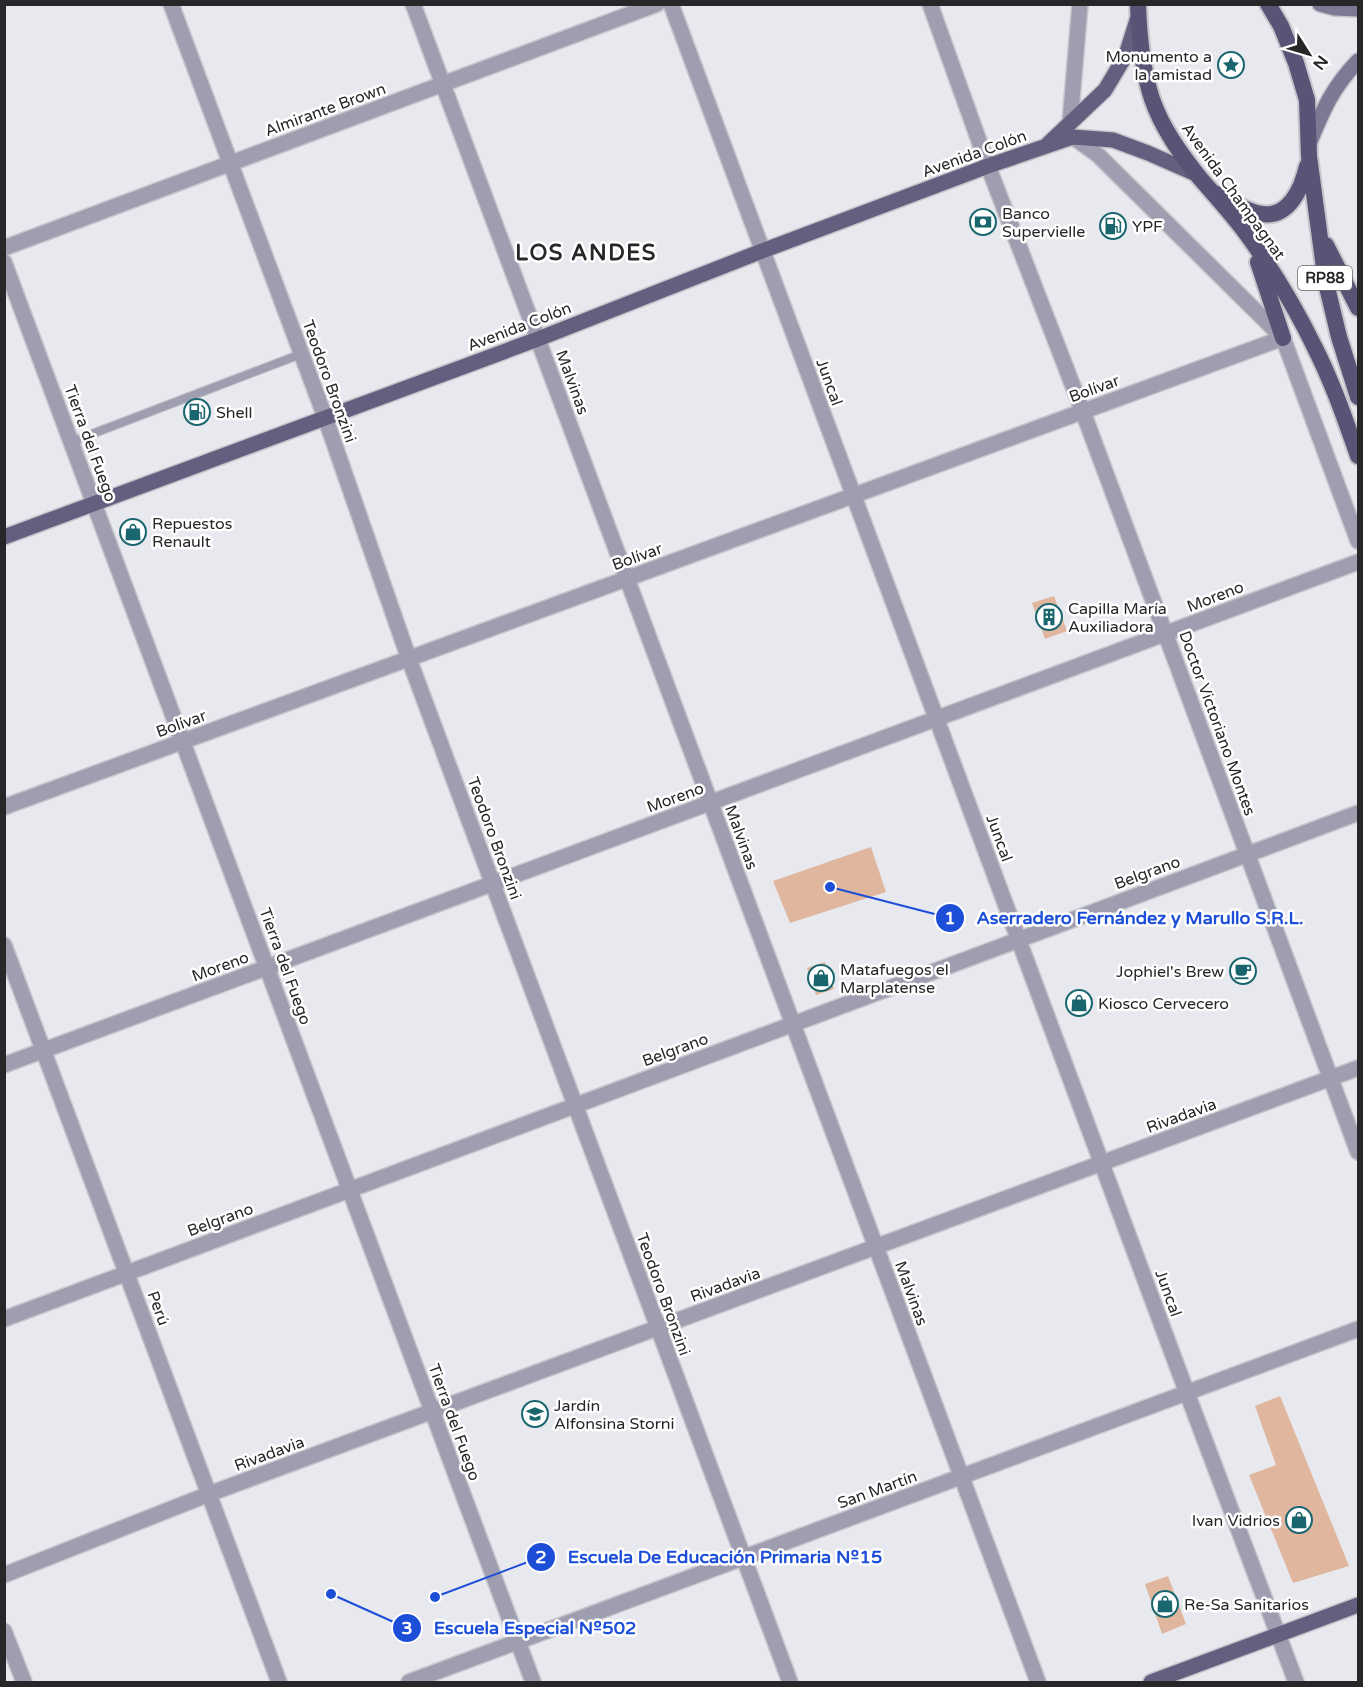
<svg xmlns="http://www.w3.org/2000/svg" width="1363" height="1687" viewBox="0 0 1363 1687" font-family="'Varela Round',sans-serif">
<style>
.building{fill:#e0b79e}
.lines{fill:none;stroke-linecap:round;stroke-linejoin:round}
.service-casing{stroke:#c5c5cb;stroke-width:10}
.minor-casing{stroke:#c5c5cb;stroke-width:18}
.tertiary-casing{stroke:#c5c5cb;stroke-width:18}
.secondary-casing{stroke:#c5c5cb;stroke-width:18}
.primary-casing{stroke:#c5c5cb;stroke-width:18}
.trunk-casing{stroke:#c5c5cb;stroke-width:20}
.service{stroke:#9f9eb0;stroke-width:8}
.minor{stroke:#9f9eb0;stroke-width:15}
.tertiary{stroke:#9f9eb0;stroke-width:15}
.secondary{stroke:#7c7994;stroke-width:15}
.primary{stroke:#635f7f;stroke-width:15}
.trunk{stroke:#585476;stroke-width:16}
.labels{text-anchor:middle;stroke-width:5;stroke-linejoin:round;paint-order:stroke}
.shield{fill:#fff;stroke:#686869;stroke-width:1.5}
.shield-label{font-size:15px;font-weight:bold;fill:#272729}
.poi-label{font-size:16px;fill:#272729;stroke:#fff;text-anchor:start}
.street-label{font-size:16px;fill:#272729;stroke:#fff}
.district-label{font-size:22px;font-weight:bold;letter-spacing:1.5px;fill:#272729;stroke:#fff}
.leader{fill:none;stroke:#1d4ed8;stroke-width:2}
.callout-dot{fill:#1d4ed8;stroke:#fff;stroke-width:2}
.mark-label{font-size:18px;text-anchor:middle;font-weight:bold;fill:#fff}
.callout-label{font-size:18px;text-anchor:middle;font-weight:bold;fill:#1d4ed8;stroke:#fff;stroke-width:5;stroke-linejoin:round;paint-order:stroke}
</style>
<rect width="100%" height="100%" fill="#e8e8ef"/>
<g class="building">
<path d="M1054,596l13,35 -22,8 -13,-36z"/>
<path d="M871,847l15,45 -96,31 -17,-42z"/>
<path d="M825,962l9,27 -18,6 -9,-27z"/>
<path d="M1280,1396l69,170 -56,17 -44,-108 27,-10 -21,-59z"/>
<path d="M1168,1576l18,48 -24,10 -17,-50z"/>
</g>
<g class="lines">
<defs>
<path id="service" d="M71,442l230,-88"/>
<g id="minor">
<path d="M171,4l154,413 84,242 381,1023"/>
<path d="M413,4l625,1678"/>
<path d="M671,4l516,1389 109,289"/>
<path d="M930,4l58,162 95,246 275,740"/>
<path d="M4,248l653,-244"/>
<path d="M4,262l529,1420"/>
<path d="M4,807l1279,-469"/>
<path d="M4,945l275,737"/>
<path d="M4,1065l1354,-503"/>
<path d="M4,1319l1354,-506"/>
<path d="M4,1575l205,-81 1149,-426"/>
<path d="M4,1631l20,51"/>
<path d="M409,1682l949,-353"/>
</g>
<g id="tertiary">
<path d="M1070,123l10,-119"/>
<path d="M1073,137l25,18 185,183 75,203"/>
</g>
<g id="secondary">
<path d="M1320,4l15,4 23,1"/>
<path d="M1309,144c14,-34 23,-56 49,-83"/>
</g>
<g id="primary">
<path d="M1048,144l57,-54 21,-35 11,-35"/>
<path d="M4,537l534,-198 224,-88 226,-85 85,-29 40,3 35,13 50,22"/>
<path d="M1151,1682l207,-77"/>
</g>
<g id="trunk">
<path d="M1138,4c1,32 4,65 14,95 10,29 28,54 47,78 18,21 37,41 52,63 24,34 45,69 63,106 18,35 31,73 44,110"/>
<path d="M1268,4l13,22 15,37 11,37 2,56 17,127 13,54 19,60"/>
<path d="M1217,194c14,7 29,18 45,20 27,4 40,-26 45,-48"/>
<path d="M1326,245l32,63"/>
<path d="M1258,262l25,76"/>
</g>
</defs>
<use href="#service" class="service-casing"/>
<use href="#minor" class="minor-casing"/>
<use href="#tertiary" class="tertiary-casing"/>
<use href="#secondary" class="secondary-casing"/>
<use href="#primary" class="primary-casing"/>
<use href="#trunk" class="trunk-casing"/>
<use href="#service" class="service"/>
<use href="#minor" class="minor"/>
<use href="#tertiary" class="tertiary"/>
<use href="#secondary" class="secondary"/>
<use href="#primary" class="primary"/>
<use href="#trunk" class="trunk"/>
</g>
<defs>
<symbol id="sight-ring" viewBox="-11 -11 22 22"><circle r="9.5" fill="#fff" stroke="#1a666e" stroke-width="1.5"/><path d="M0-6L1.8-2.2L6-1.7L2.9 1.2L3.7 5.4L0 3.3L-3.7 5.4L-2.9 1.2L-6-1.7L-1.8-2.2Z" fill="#1a666e"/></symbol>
<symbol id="bank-ring" viewBox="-11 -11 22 22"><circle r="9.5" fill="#fff" stroke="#1a666e" stroke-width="1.5"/><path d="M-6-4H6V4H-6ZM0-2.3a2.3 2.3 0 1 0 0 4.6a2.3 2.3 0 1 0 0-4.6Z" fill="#1a666e"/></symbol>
<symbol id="fuel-ring" viewBox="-11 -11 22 22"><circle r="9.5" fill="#fff" stroke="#1a666e" stroke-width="1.5"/><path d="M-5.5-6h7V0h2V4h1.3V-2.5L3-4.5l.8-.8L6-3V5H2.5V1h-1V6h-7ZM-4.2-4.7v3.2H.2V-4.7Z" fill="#1a666e"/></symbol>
<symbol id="shop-ring" viewBox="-11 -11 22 22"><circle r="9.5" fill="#fff" stroke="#1a666e" stroke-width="1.5"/><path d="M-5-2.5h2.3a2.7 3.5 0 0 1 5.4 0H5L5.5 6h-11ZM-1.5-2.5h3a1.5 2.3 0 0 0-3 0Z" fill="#1a666e"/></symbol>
<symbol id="building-ring" viewBox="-11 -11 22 22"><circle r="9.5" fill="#fff" stroke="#1a666e" stroke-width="1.5"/><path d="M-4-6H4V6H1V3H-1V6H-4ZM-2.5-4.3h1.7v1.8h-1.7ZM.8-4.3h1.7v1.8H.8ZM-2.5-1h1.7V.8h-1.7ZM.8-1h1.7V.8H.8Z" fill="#1a666e"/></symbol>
<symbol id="cafe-ring" viewBox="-11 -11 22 22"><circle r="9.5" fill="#fff" stroke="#1a666e" stroke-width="1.5"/><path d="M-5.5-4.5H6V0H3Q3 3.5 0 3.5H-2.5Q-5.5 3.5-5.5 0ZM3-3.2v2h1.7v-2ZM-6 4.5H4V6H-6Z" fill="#1a666e"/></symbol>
<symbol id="school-ring" viewBox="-11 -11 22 22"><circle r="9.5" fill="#fff" stroke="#1a666e" stroke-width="1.5"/><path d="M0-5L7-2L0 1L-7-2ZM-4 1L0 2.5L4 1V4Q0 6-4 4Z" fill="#1a666e"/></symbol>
</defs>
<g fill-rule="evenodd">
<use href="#sight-ring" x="1216" y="50" width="30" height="30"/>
<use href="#bank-ring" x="968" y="207" width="30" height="30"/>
<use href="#fuel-ring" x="1098" y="211" width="30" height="30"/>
<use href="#fuel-ring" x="182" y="397" width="30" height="30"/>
<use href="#shop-ring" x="118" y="517" width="30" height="30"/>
<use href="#building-ring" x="1034" y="602" width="30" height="30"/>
<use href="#cafe-ring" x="1228" y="956" width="30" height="30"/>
<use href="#shop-ring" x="806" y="963" width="30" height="30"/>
<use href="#shop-ring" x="1064" y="988" width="30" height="30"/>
<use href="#school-ring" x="520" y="1399" width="30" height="30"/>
<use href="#shop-ring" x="1284" y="1505" width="30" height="30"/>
<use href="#shop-ring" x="1150" y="1589" width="30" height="30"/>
</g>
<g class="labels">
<rect class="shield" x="1298" y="266" width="54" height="24" rx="4.5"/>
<g class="shield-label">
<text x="1325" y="283">RP88</text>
</g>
<g class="poi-label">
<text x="1212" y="62" text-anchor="end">Monumento a<tspan x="1212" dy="18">la amistad</tspan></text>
<text x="1002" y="219">Banco<tspan x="1002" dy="18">Supervielle</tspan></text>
<text x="1132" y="232">YPF</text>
<text x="216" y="418">Shell</text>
<text x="152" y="529">Repuestos<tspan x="152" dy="18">Renault</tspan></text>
<text x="1068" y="614">Capilla María<tspan x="1068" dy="18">Auxiliadora</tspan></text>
<text x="840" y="975">Matafuegos el<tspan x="840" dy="18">Marplatense</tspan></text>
<text x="1224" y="977" text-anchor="end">Jophiel's Brew</text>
<text x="1098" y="1009">Kiosco Cervecero</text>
<text x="554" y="1411">Jardín<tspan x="554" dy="18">Alfonsina Storni</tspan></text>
<text x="1280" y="1526" text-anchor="end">Ivan Vidrios</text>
<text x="1184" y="1610">Re-Sa Sanitarios</text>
</g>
<g class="street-label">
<text transform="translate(325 109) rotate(-20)" y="6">Almirante Brown</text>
<text transform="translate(974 153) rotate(-20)" y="6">Avenida Colón</text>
<text transform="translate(1234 191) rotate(54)" y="6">Avenida Champagnat</text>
<text transform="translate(519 326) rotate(-21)" y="6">Avenida Colón</text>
<text transform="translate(330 381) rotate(70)" y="6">Teodoro Bronzini</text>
<text transform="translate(573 382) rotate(70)" y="6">Malvinas</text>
<text transform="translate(830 382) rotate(70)" y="6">Juncal</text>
<text transform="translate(1094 388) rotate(-20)" y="6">Bolívar</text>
<text transform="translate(91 443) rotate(70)" y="6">Tierra del Fuego</text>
<text transform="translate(637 556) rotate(-20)" y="6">Bolívar</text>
<text transform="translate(1215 596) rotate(-21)" y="6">Moreno</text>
<text transform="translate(181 723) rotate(-20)" y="6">Bolívar</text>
<text transform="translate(1218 723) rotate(70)" y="6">Doctor Victoriano Montes</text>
<text transform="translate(675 797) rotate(-20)" y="6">Moreno</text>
<text transform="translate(742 837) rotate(70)" y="6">Malvinas</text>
<text transform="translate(495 838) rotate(70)" y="6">Teodoro Bronzini</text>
<text transform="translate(1000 838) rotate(70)" y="6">Juncal</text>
<text transform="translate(1147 872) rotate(-20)" y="6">Belgrano</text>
<text transform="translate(220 966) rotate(-20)" y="6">Moreno</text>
<text transform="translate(286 966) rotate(70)" y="6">Tierra del Fuego</text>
<text transform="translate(675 1049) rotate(-20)" y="6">Belgrano</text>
<text transform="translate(1181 1115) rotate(-20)" y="6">Rivadavia</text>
<text transform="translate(220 1219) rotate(-20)" y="6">Belgrano</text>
<text transform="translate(725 1284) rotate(-20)" y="6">Rivadavia</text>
<text transform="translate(912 1293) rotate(70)" y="6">Malvinas</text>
<text transform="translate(1169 1293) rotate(70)" y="6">Juncal</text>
<text transform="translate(664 1294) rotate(70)" y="6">Teodoro Bronzini</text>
<text transform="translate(159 1308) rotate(70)" y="6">Perú</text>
<text transform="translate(455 1422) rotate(70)" y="6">Tierra del Fuego</text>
<text transform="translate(269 1453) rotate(-20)" y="6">Rivadavia</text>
<text transform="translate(877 1489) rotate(-20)" y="6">San Martín</text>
</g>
<g class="district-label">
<text x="586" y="260">LOS ANDES</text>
</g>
</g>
<path class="leader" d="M830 887L950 918M435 1597L541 1557M331 1594L407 1628"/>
<g class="callout-dot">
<circle cx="830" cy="887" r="6"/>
<circle cx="435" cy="1597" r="6"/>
<circle cx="331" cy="1594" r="6"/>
<circle cx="950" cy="918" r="15"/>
<circle cx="541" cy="1557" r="15"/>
<circle cx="407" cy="1628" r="15"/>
</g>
<g class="mark-label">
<text x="950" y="924">1</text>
<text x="541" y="1563">2</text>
<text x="407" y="1634">3</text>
</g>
<g class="callout-label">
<text x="1140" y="924">Aserradero Fernández y Marullo S.R.L.</text>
<text x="725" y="1563">Escuela De Educación Primaria Nº15</text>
<text x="535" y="1634">Escuela Especial Nº502</text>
</g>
<rect width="1363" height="1687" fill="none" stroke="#272729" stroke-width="12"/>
<g transform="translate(1309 54) rotate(127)" stroke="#ffffff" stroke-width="4.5" paint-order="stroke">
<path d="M0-4.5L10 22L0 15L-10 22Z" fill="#272729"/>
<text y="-9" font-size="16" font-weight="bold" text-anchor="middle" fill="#272729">N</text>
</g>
</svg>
